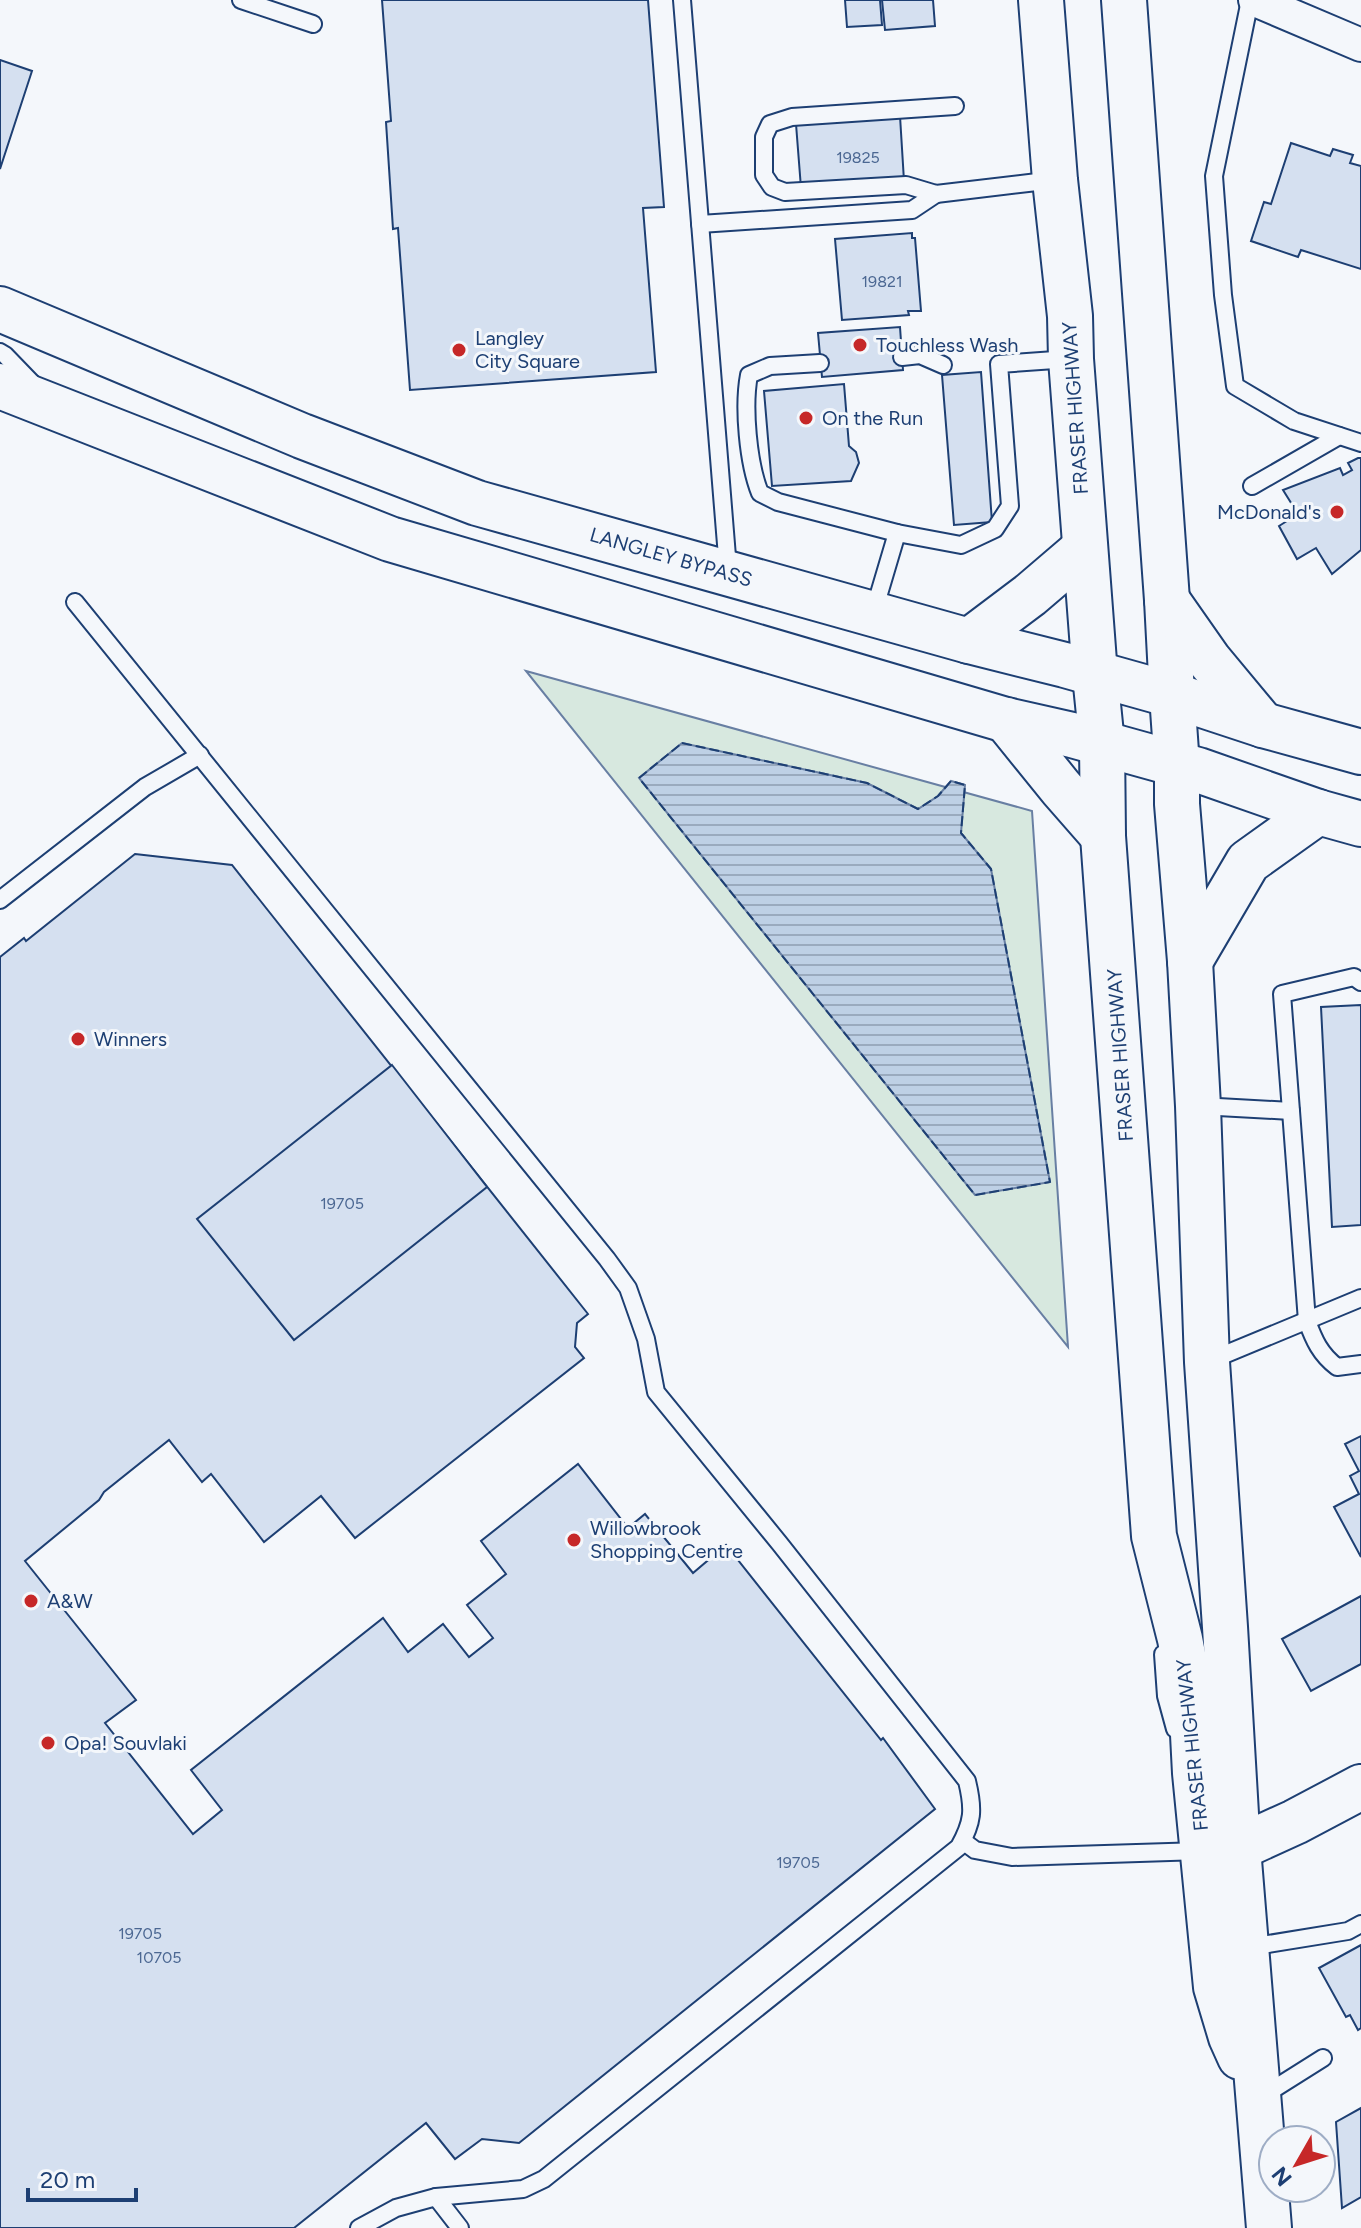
<svg xmlns="http://www.w3.org/2000/svg" width="1361" height="2228" viewBox="0 0 1361 2228" font-family="Figtree,sans-serif">
<style>
.green{fill:#d7e8df;stroke:#687fa3;stroke-width:2}
.water{fill:url(#water-rules);stroke:#687fa3;stroke-width:2}
.building{fill:#d5e0f0;stroke:#1d3f73;stroke-width:2}
.lines{fill:none;stroke-linecap:round;stroke-linejoin:round}
.lane-casing{stroke:#1d3f73;stroke-width:20}
.street-casing{stroke:#1d3f73;stroke-width:36}
.secondary-casing{stroke:#1d3f73;stroke-width:48}
.primary-casing{stroke:#1d3f73;stroke-width:48}
.highway-casing{stroke:#1d3f73;stroke-width:48}
.lane{stroke:#f4f7fb;stroke-width:16}
.street{stroke:#f4f7fb;stroke-width:32}
.secondary{stroke:#f4f7fb;stroke-width:44}
.primary{stroke:#f4f7fb;stroke-width:44}
.highway{stroke:#f4f7fb;stroke-width:44}
.fence{stroke:#1d3f73;stroke-width:2;stroke-dasharray:10 4;stroke-linecap:butt}
.poi-dot{fill:#c62828;stroke:#f4f7fb;stroke-width:3}
.labels{text-anchor:middle;stroke-width:6;stroke-linejoin:round;paint-order:stroke}
.number-label{font-size:16px;fill:#4b6792}
.poi-label{font-size:20px;fill:#1d3f73;stroke:#f4f7fb;text-anchor:start}
.street-label{font-size:20px;fill:#1d3f73;stroke:#f4f7fb}
</style>
<defs>
<pattern id="water-rules" width="6" height="5" patternUnits="userSpaceOnUse" patternTransform="scale(2)"><rect width="6" height="5" fill="#bed0e5"/><path d="M0 2.5h6" fill="none" stroke="#9aaabe"/></pattern>
</defs>
<rect width="100%" height="100%" fill="#f4f7fb"/>
<path class="green" d="M526,671l506,140 36,536z"/>
<path class="water" d="M682,743l185,40 51,26 20,-13 13,-15 14,4 -4,48 30,36 59,313 -75,13 -336,-417z"/>
<g class="building">
<path d="M382,0h266l16,207 -21,1 13,164 -246,18 -12,-162 -5,1 -7,-107 5,-1z"/>
<path d="M845,0h35l2,25 -35,2z"/>
<path d="M882,0h51l2,26 -50,4z"/>
<path d="M0,60l32,11 -32,98z"/>
<path d="M900,116l4,65 -103,7 -5,-64z"/>
<path d="M1291,143l39,13 3,-7 20,6 -3,8 11,3v103l-60,-19 -3,7 -47,-16 13,-39 7,2z"/>
<path d="M912,233v5h3l6,73h-13l1,4 -67,5 -7,-81z"/>
<path d="M900,327l3,43 -81,7 -4,-44z"/>
<path d="M981,372l11,150 -38,3 -12,-150z"/>
<path d="M844,384l5,62 7,6 3,11 -8,18 -79,5 -8,-95z"/>
<path d="M1358,458h3v92l-29,24 -16,-26 -19,11 -18,-33 19,-12 -15,-24 57,-22 3,7 9,-5 -4,-7z"/>
<path d="M135,854l97,11 356,449 -11,9 -2,24 9,11 -229,180 -34,-42 -57,46 -53,-68 -9,8 -33,-42 -65,52 -5,8 -74,61 111,139 -31,23 88,111 29,-24 -31,-40 192,-152 25,34 35,-28 26,33 24,-19 -26,-33 39,-31 -25,-33 97,-77 50,64 17,-14 48,59 33,-28 155,195 2,-2 52,71 -416,334 -37,-4 -27,20 -29,-36 -132,105h-294v-1271l24,-19 2,3z"/>
<path d="M1361,1005v220l-29,2 -11,-220z"/>
<path d="M392,1065l95,122 -193,153 -97,-121z"/>
<path d="M1361,1436v121l-27,-50 25,-13 -9,-18 9,-5 -14,-27z"/>
<path d="M1361,1596v68l-50,27 -29,-52z"/>
<path d="M1361,1945v83l-3,2 -8,-15 -4,2 -27,-49z"/>
<path d="M1361,2108v89l-19,11 -6,-86z"/>
</g>
<g class="lines">
<defs>
<g id="lane">
<path d="M241,0l72,24"/>
<path d="M682,0l46,569"/>
<path d="M1250,0l-36,176 9,119 12,91 59,35 67,22"/>
<path d="M955,106l-163,11 -22,7 -6,13v38l8,12 13,5 121,-7 30,9 118,-14"/>
<path d="M700,224l212,-14 24,-16"/>
<path d="M0,352l5,3 28,29"/>
<path d="M902,357l18,-2 23,10"/>
<path d="M820,363l-50,3 -21,9c-6,32 -1,88 11,118l18,9 119,31"/>
<path d="M1252,486l87,-50"/>
<path d="M75,602l532,657 21,29 18,51 10,53 124,152 187,237c7,29 6,41 -8,66l-415,332 -21,10 -87,8 -40,11 -37,20"/>
<path d="M873,614l24,-81 64,12 34,-16 15,-23 -11,-142 70,-5"/>
<path d="M0,900l145,-113 55,-32"/>
<path d="M1200,1106l91,5 -9,-117 72,-17 7,5"/>
<path d="M1291,1111l16,210c7,19 13,33 30,46l24,-3"/>
<path d="M1209,1361l152,-63"/>
<path d="M1163,1654l3,42 9,33"/>
<path d="M963,1841l12,9 37,7 189,-6"/>
<path d="M1250,1947l98,-16 13,-7"/>
<path d="M1261,2097l62,-39"/>
<path d="M436,2197l24,31"/>
</g>
<path id="street" d="M1255,0l106,45"/>
<g id="secondary">
<path d="M1041,0l14,180 15,136 1,43 24,316"/>
<path d="M1124,0l43,600 5,95"/>
<path d="M1203,1851l35,-3 57,-26 66,-35"/>
</g>
<g id="primary">
<path d="M1095,675l7,69 1,92 51,700 26,103 11,57 4,77 21,214 15,50 9,20"/>
<path d="M1172,695l5,71v38l13,157 8,145 9,256 18,265 13,221 31,380"/>
</g>
<g id="highway">
<path d="M0,309l302,127 175,67 492,138 96,24 107,30 91,30 98,27"/>
<path d="M0,386l390,153 616,181 66,15 126,35 120,42 43,12"/>
<path d="M1167,600l42,60 54,65"/>
<path d="M969,641l61,-46 55,-47"/>
<path d="M1006,720l55,68 42,48"/>
<path d="M1190,961l58,-99 70,-50"/>
</g>
</defs>
<use href="#lane" class="lane-casing"/>
<use href="#street" class="street-casing"/>
<use href="#secondary" class="secondary-casing"/>
<use href="#primary" class="primary-casing"/>
<use href="#highway" class="highway-casing"/>
<use href="#lane" class="lane"/>
<use href="#street" class="street"/>
<use href="#secondary" class="secondary"/>
<use href="#primary" class="primary"/>
<use href="#highway" class="highway"/>
<path class="fence" d="M682,743l185,40 51,26 20,-13 13,-15 14,4 -4,48 30,36 59,313 -75,13 -336,-417z"/>
</g>
<g class="poi-dot">
<circle cx="860" cy="345" r="8"/>
<circle cx="459" cy="350" r="8"/>
<circle cx="806" cy="418" r="8"/>
<circle cx="1337" cy="512" r="8"/>
<circle cx="78" cy="1039" r="8"/>
<circle cx="574" cy="1540" r="8"/>
<circle cx="31" cy="1601" r="8"/>
<circle cx="48" cy="1743" r="8"/>
</g>
<g class="labels">
<g class="number-label">
<text x="858" y="163">19825</text>
<text x="882" y="287">19821</text>
<text x="342" y="1209">19705</text>
<text x="798" y="1868">19705</text>
<text x="140" y="1939">19705</text>
<text x="159" y="1963">10705</text>
</g>
<g class="poi-label">
<text x="475" y="345">Langley<tspan x="475" dy="23">City Square</tspan></text>
<text x="876" y="352">Touchless Wash</text>
<text x="822" y="425">On the Run</text>
<text x="1321" y="519" text-anchor="end">McDonald's</text>
<text x="94" y="1046">Winners</text>
<text x="590" y="1535">Willowbrook<tspan x="590" dy="23">Shopping Centre</tspan></text>
<text x="47" y="1608">A&amp;W</text>
<text x="64" y="1750">Opa! Souvlaki</text>
</g>
<g class="street-label">
<text transform="translate(1075 408) rotate(-94)" y="7">FRASER HIGHWAY</text>
<text transform="translate(671 557) rotate(16)" y="7">LANGLEY BYPASS</text>
<text transform="translate(1120 1055) rotate(-94)" y="7">FRASER HIGHWAY</text>
<text transform="translate(1192 1745) rotate(-96)" y="7">FRASER HIGHWAY</text>
</g>
</g>
<g transform="translate(1297 2164) rotate(231)"><circle r="38" fill="#f4f7fb" stroke="#9eadc5" stroke-width="2"/>
<path d="M0-6L14 30L0 20L-14 30Z" fill="#c62828"/>
<text y="-12" font-size="22" font-weight="bold" text-anchor="middle" fill="#1d3f73">N</text>
</g>
<path d="M28 2188v12h108v-12" fill="none" stroke="#1d3f73" stroke-width="4"/>
<text x="40" y="2188" font-size="24" fill="#1d3f73" stroke="#f4f7fb" stroke-width="6" paint-order="stroke">20 m</text>
</svg>
